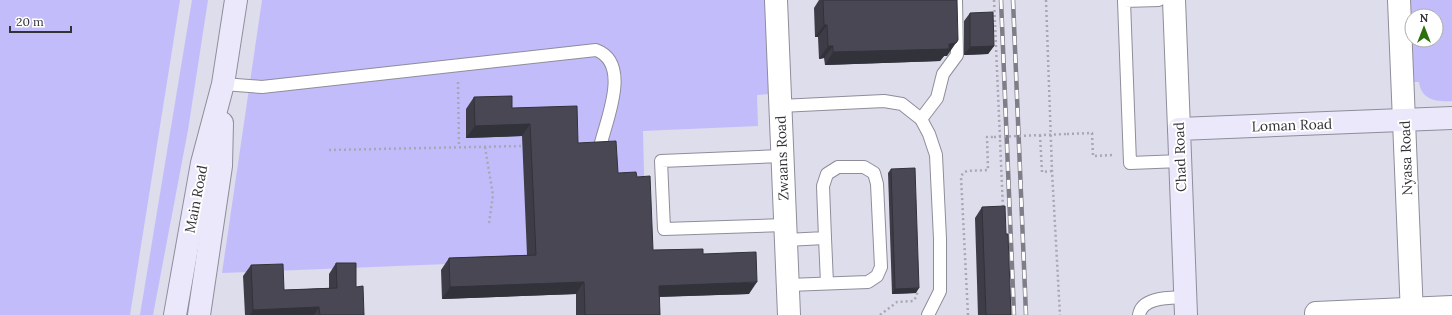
<svg xmlns="http://www.w3.org/2000/svg" width="1452" height="315" viewBox="0 0 1452 315" font-family="Lora,serif">
<style>
.green{fill:#c2bcfb;fill-rule:evenodd}
.lines{fill:none;stroke-linecap:round;stroke-linejoin:round}
.lane-casing{stroke:#8e8d9a;stroke-width:14}
.street-casing{stroke:#8e8d9a;stroke-width:24}
.secondary-casing{stroke:#8e8d9a;stroke-width:24}
.path{stroke:#a8a7b3;stroke-width:2.5;stroke-dasharray:2 3;stroke-linecap:butt}
.lane{stroke:#fff;stroke-width:12}
.street{stroke:#fff;stroke-width:22}
.secondary{stroke:#eae8fa;stroke-width:22}
.rail-casing{stroke:#7f7e88;stroke-width:4.5}
.rail{stroke:#fff;stroke-width:3;stroke-dasharray:9;stroke-linecap:butt}
.path-bridge{stroke:#a8a7b3;stroke-width:2.5;stroke-dasharray:2 3;stroke-linecap:butt}
.wall{fill:#3e3d47}
.shaded-wall{fill:#32323a}
.building{fill:#484753;stroke:#32323a}
.labels{text-anchor:middle;stroke-width:4;stroke-linejoin:round;paint-order:stroke}
.street-label{font-size:14px;fill:#323237;stroke:#fff}
</style>
<rect width="100%" height="100%" fill="#deddec"/>
<g class="green">
<path d="M0,0h180l-50,315h-130z"/>
<path d="M192,0h16l-20,130 -35,185h-13z"/>
<path d="M262,0h504l4,94 -13,1 1,31 -115,5 3,125 -424,17z"/>
<path d="M1410,0h42v101c-15,1 -31,-1 -33,-19h-6zM1412,16h24v24h-24z"/>
</g>
<g class="lines">
<defs>
<g id="lane">
<path d="M1159,0l-35,1 6,162 51,-2"/>
<path d="M223,84l39,3 334,-37c35,13 11,68 5,93"/>
<path d="M780,106l104,-5 18,3 19,15 8,15 7,21 4,84v52l-12,24"/>
<path d="M921,119l16,-21 6,-24 14,-19 -1,-55"/>
<path d="M782,156l-121,5 3,68 121,-4"/>
<path d="M825,238l2,45"/>
<path d="M786,240l39,-2 -2,-52 4,-12 11,-7h26l10,6 3,11 4,83 -4,9 -9,6 -80,3"/>
<path d="M1139,315c3,-19 33,-17 47,-18"/>
</g>
<g id="street">
<path d="M776,0l13,315"/>
<path d="M1174,0l5,129"/>
<path d="M1399,0l13,315"/>
<path d="M1316,313l136,-6"/>
</g>
<g id="secondary">
<path d="M175,315l27,-152 21,-79 13,-84"/>
<path d="M199,315l22,-149 1,-43"/>
<path d="M1186,315l-7,-186 273,-11"/>
</g>
</defs>
<use href="#lane" class="lane-casing"/>
<use href="#street" class="street-casing"/>
<use href="#secondary" class="secondary-casing"/>
<g class="path">
<path d="M994,0l9,209"/>
<path d="M1046,0l6,171 8,144"/>
<path d="M458,82l1,65"/>
<path d="M1067,134l25,-1 1,23 21,-1"/>
<path d="M1040,135l2,37 10,-1"/>
<path d="M485,147l8,48 -4,28"/>
<path d="M329,150l193,-4"/>
<path d="M880,315l17,-13 16,-1 4,-5v-7"/>
<path d="M968,315l-7,-138 2,-4 4,-2 21,-1 -1,-33h7"/>
</g>
<use href="#lane" class="lane"/>
<use href="#street" class="street"/>
<use href="#secondary" class="secondary"/>
<defs>
<g id="rail">
<path d="M1001,0l13,315"/>
<path d="M1013,0l13,315"/>
</g>
</defs>
<use href="#rail" class="rail-casing"/>
<use href="#rail" class="rail"/>
<path class="path-bridge" d="M994,137l73,-3"/>
</g>
<g class="wall">
<path d="M819,0h138l-10,56h-3l-4,5 -115,4 -1,-7 -5,1 -1,-22h-3l-1,-29z"/>
<path d="M970,13l24,33 -6,8 -24,1v-34z"/>
<path d="M474,97l38,11 66,35 40,30 19,4 16,73 50,4 46,40 -90,3 1,18h-84v-21l-134,5 -1,-29 8,-12 78,-3 -5,-119 -56,2v-29z"/>
<path d="M891,169l25,124 -24,1 -4,-121z"/>
<path d="M982,207l24,27 5,81h-33l-3,-97z"/>
<path d="M336,263l20,24 8,28h-119l-2,-39 8,-11 33,25 45,-2v-14z"/>
</g>
<g class="shaded-wall">
<path d="M824,25h3l-9,12h-3z"/>
<path d="M958,40l-11,16h-3l-4,5 -115,4 8,-13 116,-8z"/>
<path d="M828,46h5l-9,12 -5,1z"/>
<path d="M994,46l-6,8 -24,1 6,-8z"/>
<path d="M530,124l-8,12 -56,2 9,-12z"/>
<path d="M584,282l-8,12 -134,5 8,-12z"/>
<path d="M757,282l-8,12 -99,3 9,-11z"/>
<path d="M919,288l-3,5 -24,1 3,-5z"/>
<path d="M319,307l-5,8h-64l3,-5z"/>
</g>
<g class="building">
<path d="M823,0h134l1,40 -2,3 -7,1v5l-116,3v-6h-5l-1,-21h-3z"/>
<path d="M993,12l1,34 -24,1v-34z"/>
<path d="M512,96v12l65,-2 1,37 38,-2 2,32 18,-1 1,5 13,-1 3,74 50,-1v5l53,-2 1,30 -98,4 1,29h-75l-1,-33 -134,5 -1,-29 87,-3 -6,-131 -55,2 -1,-29z"/>
<path d="M915,168l4,120 -24,1 -4,-120z"/>
<path d="M1005,206l1,28h2l3,81h-25l-4,-108z"/>
<path d="M336,263h20v24l7,-1 1,29h-44l-1,-8 -66,3 -2,-45 32,-1 1,26 53,-2z"/>
</g>
<g class="labels">
<g class="street-label">
<text transform="translate(1292 125) rotate(-2)" y="5">Loman Road</text>
<text transform="translate(1180 157) rotate(-92)" y="5">Chad Road</text>
<text transform="translate(782 158) rotate(-92)" y="5">Zwaans Road</text>
<text transform="translate(1406 158) rotate(-92)" y="5">Nyasa Road</text>
<text transform="translate(196 199) rotate(-79)" y="5">Main Road</text>
</g>
</g>
<g transform="translate(1424 28)"><circle r="19" fill="#ffffff" stroke="#adadaf"/>
<path d="M0-3L7 15L0 10L-7 15Z" fill="#2d710f"/>
<text y="-6" font-size="11" font-weight="bold" text-anchor="middle" fill="#323237">N</text>
</g>
<path d="M10 26v6h61v-6" fill="none" stroke="#323237" stroke-width="2"/>
<text x="16" y="26" font-size="12" fill="#323237" stroke="#ffffff" stroke-width="3" paint-order="stroke">20 m</text>
</svg>
